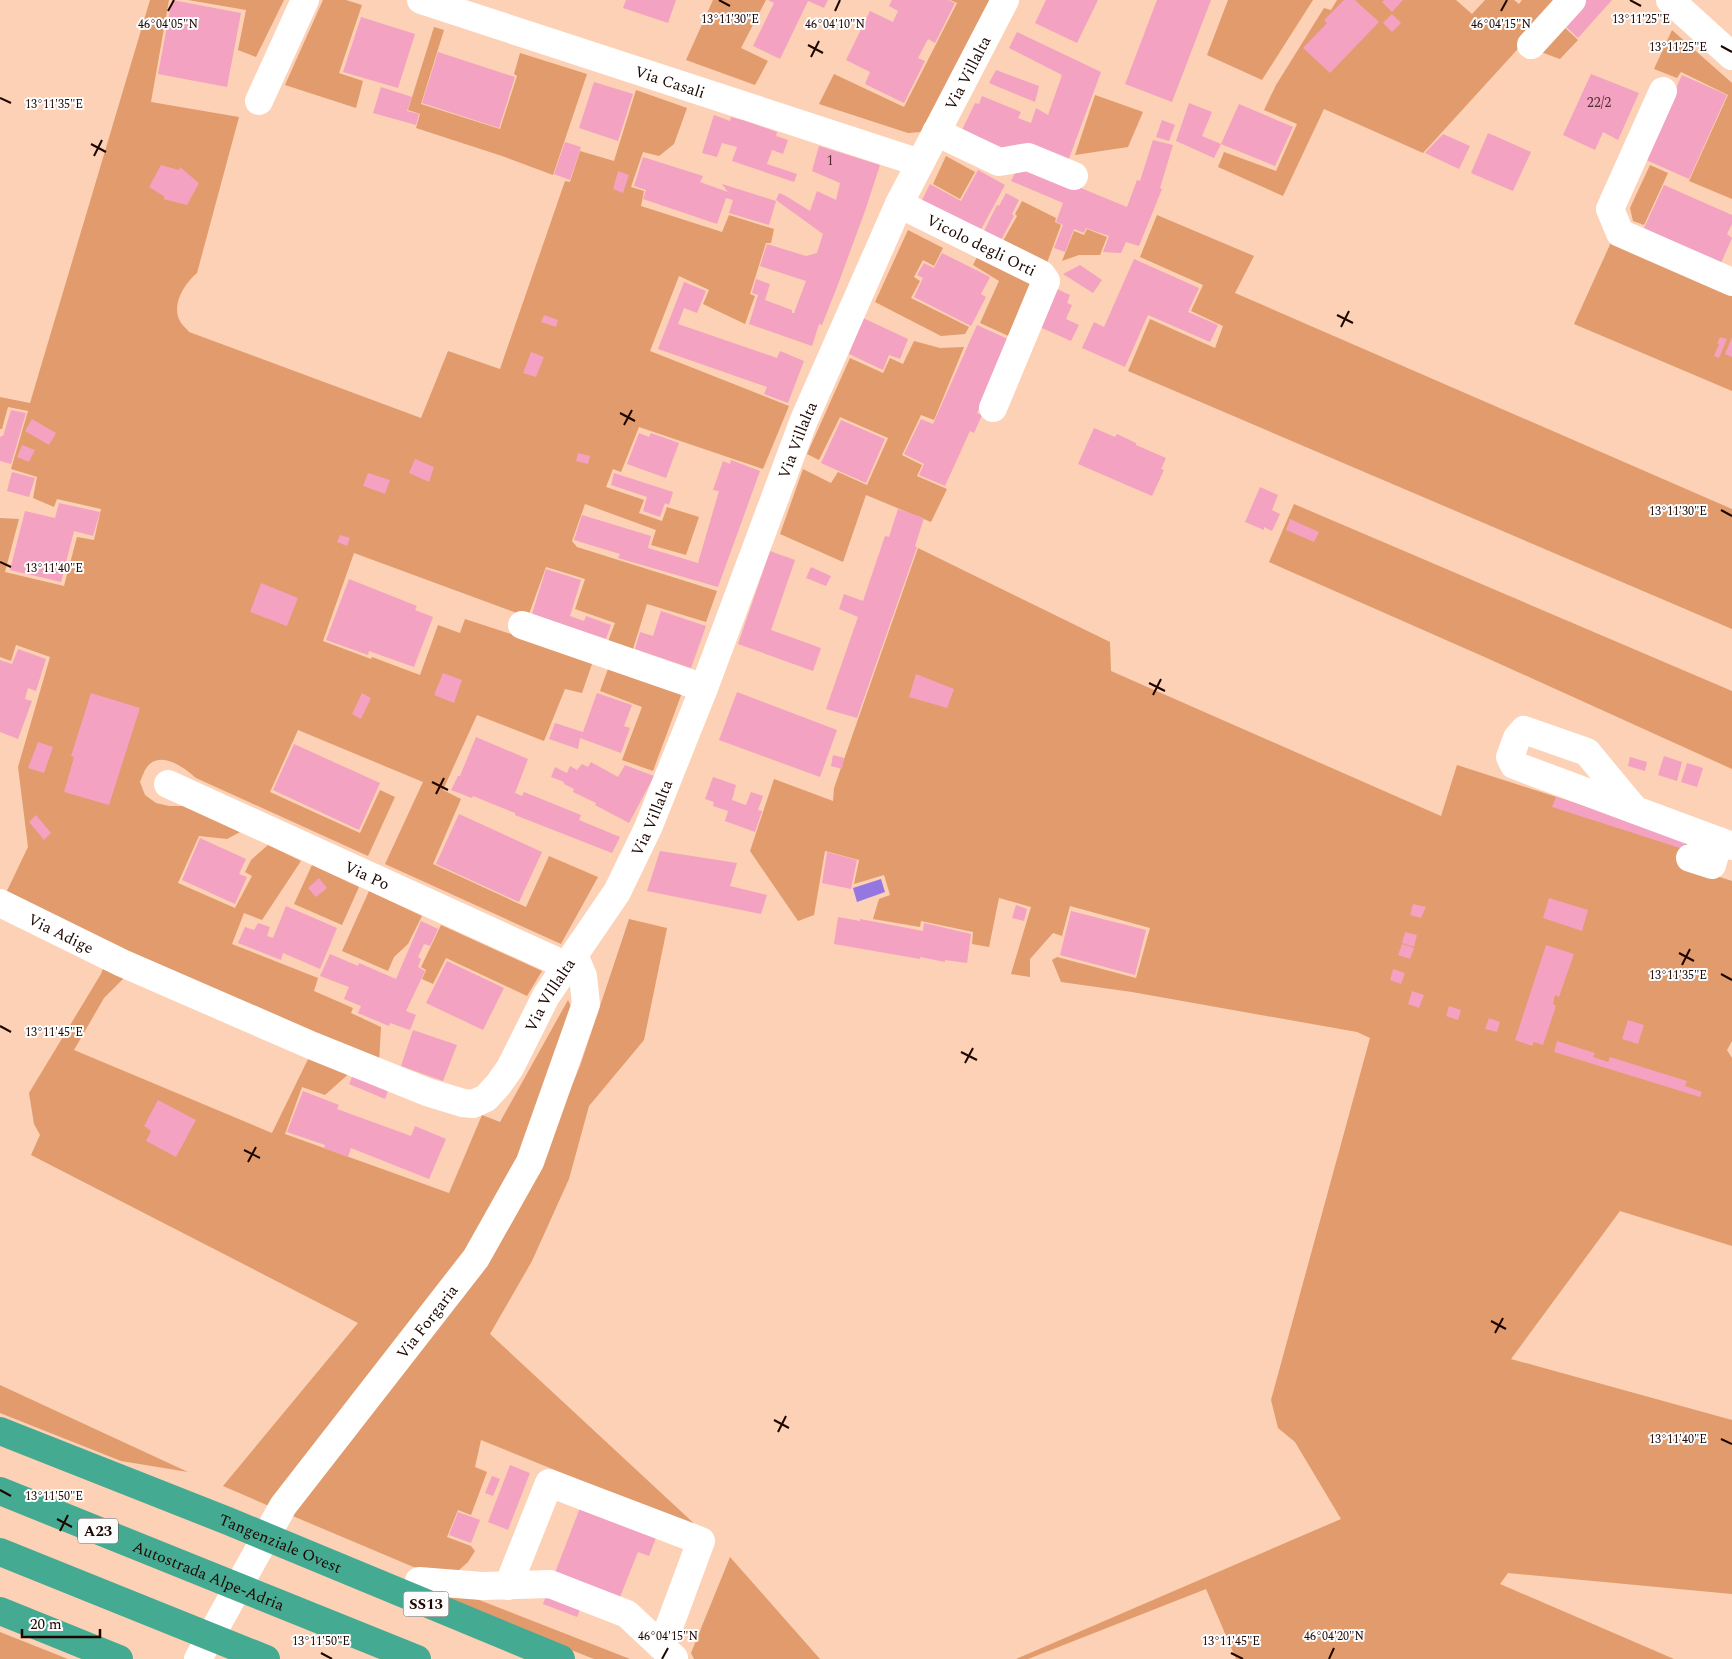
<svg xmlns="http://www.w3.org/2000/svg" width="1732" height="1659" viewBox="0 0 1732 1659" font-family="Spectral,serif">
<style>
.green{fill:#e19b6c}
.water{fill:#9577e1}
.building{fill:#f3a2c1}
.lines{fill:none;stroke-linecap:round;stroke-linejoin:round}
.minor{stroke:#fff;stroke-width:28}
.highway{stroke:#45aa92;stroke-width:28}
.ticks{fill:none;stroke:#1d0600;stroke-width:2}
.labels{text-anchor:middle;stroke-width:4;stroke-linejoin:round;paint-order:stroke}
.number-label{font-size:14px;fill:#522d30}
.shield{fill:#fcfcfc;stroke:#60504c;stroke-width:1}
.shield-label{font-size:15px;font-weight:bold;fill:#1d0600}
.street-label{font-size:16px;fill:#1d0600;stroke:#fcfcfc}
.ticks-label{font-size:12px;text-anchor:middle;fill:#1d0600;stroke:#fcfcfc;stroke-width:4;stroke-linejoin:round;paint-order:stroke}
</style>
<rect width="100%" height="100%" fill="#fcd1b5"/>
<g class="green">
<path d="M150,0h19l-18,102 88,15 -42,156c-13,11 -27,33 -16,50 2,3 6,6 8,9l232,86 27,-67 52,18 65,-188 5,1 10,-31 34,10 22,-71 51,18 -13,36 -15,12 -16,-4 -12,35 13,4 -3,15 81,26 7,-17 45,14 -3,14h-5l-16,51 5,2 -10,28 -42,-20 6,-14 -30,-14 -29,75 139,55 -26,63 -124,-42 -18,45 -8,-3 -7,18 38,13 -5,13 23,8 5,-14 32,10 -13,38 -35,-10 5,-15 -71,-26 -13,37 5,6 140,44 -11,31 -59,-18 -15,48 -25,-8 8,-21 -40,-14 10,-30 -39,-12 -17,47 7,6 -182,-67 -31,88 48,18 1,-2 48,18 18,-50 22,8 5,-14 128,42 -11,32 -17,-4 -21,52 -67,-26 -34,75 18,9 -28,65 93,43 23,-51 49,21 -37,67 -176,-80 38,-82 -125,-52 -28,62 90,41 20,-43 15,7 -27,59 -172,-78c-12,-11 -36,-28 -49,-11 -3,4 -5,10 -7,15l5,13 11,8 13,3h16l55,26 -13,7 -28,-3 -21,47 57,25 17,-32 -7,-4 6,-12 17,-15 33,16 -39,59 -18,-7 -12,31 86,34 -4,13 39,17 -2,5 30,14 -2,36 -375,-166 24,-50 -10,-80 32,-110 -34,-12 -5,16 -11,-4v-139l19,1 -14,53 59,14 13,-49 17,3 7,-31 -44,-10 -3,8 -21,-9 4,-21 -26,-8 17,-58 -20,-4 -6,22h-2v-32l30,6z"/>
<path d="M188,0h96l-28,57 -18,-7 8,-40z"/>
<path d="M323,0h23l16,5 -23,68 24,8 -7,27 -71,-23z"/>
<path d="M713,0h53l-25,48 27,13 -13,24 -69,-25z"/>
<path d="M950,0h40l-63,127 -7,5 -12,1 -89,-29 15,-30 70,33 53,-104z"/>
<path d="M1228,0h85l-51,80 -55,-25z"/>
<path d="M1337,0h119l16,14 13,-14h29l5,4 3,-4h30l6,5 -135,148 -99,-44 -41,87 -65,-29 6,-15 52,19 21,-47 -33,-14 12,-25 48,-77 7,2z"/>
<path d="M1562,25l16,15 -18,19 -22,-8z"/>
<path d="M434,27l10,3 -23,74 79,25 17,-53 -3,-2 6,-21 67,21 -34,101 -48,-18 -89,-29 4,-14 -12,-4z"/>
<path d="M1672,30l60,53v116l-43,-18 39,-86 -47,-23 -4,6 -23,-9z"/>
<path d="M1095,95l48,17 -15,35 -53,8z"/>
<path d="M946,156l29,16 -15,27 -27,-15z"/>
<path d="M1650,165l18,8 -24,52 -11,-4 -3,-13z"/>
<path d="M1022,201l34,17 -1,4 6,3 -16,43 -46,-20 18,-32 -2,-2z"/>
<path d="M1157,215l97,41 -19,37 497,216v120l-604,-258 22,-52 65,29 8,-22 -32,-15 12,-26 -63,-28z"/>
<path d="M1087,229l20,8 -7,18h-21l-17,6 12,-30 10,4z"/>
<path d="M908,230l35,18 -9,18 -11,-6 -9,17 6,4 -9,17 58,29 -4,7 -24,2 -66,-34z"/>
<path d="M1613,238l119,51v102l-158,-67z"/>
<path d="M980,251l60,29 -25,59 -35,-16 19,-42 -26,-16z"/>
<path d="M914,341l26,7 24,-1 -30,73 -13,-5 -19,40 20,10 -5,11 30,13 -16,33 -65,-27 -23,67 -63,-28 23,-65 28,14 7,-11 29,13 21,-47 -48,-21 -21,43 -12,-6 43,-96 33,15 7,-15 13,6z"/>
<path d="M1294,504l438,187v78l-243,-110 -220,-97z"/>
<path d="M918,548l192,94 1,29 330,145 16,-51 242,78 -7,25 40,13v160l-5,9 5,8v188l-112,-35 -109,148 221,61v174l-224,-21 -8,11 174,75h-438l-30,-70 -178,70h-12l325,-140 -46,-77 -17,-14 -7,-28 99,-362 -13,-6 -225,-40 -71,-10 -9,-22 5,-3 79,21 14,-50 -80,-22 -8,30 -9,-3 -23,26v18l-19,-3 20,-67 -32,-9 -10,49 -17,-3 1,-12 -52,-11 -1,6 -47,-8 6,-20 11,-4 -6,-20 -30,9 5,-24 -34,-9 -11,64 -16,6 -48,-70 24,-72 59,22 1,-13z"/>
<path d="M609,666l74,24 -30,81 -31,-11 20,-53 -42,-16z"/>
<path d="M312,865l47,22 -17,38 -48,-21z"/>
<path d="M369,891l53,25 -14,28 -14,13 -6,14 -46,-20z"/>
<path d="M629,919l38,9 -23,112 -55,66 -20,73 -37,82 -42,73 210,195 -219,-89 -6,27 12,5 -16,43 -13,-5 -11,27 24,9 4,5 -7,11 -9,8 -36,1 -135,-57 275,-407 17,-41z"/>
<path d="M441,925l101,46 -15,25 -81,-38 -13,26 -11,-5 4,-9 -5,-3z"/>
<path d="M104,966l24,8 -24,24 -30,52 198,83 39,-80 42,17 -28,25 -23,-8 -17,47 164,59 33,-78 18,7 68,-122 5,11 -53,145 -51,95 -200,255 -46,-20 135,-163 -327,-168 9,-20 -6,-11 -5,-31 72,-119z"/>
<path d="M0,1385l188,87 -67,-11 -121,-48z"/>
<path d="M730,1557l90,102h-126l-3,-6z"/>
<path d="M444,1595l30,3 156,61h-36l-154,-61z"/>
<path d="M0,1632l68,27h-68z"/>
</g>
<path class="water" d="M881,879l4,13 -28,10 -4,-14z"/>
<g class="building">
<path d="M172,0l69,13 -14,74 -69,-13z"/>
<path d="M626,0h50l-8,23 -45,-15z"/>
<path d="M768,0h60l-4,8 -16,-7 -28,58 -27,-13 21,-43z"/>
<path d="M892,0h56l7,3 -20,40 -7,-4 -10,19 7,3 -21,42 -39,-19 5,-12 -24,-12 24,-49 23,11 5,-11 -9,-5z"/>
<path d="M1046,0h52l-21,43 -42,-20z"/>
<path d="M1157,0h54l-39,102 -47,-18z"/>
<path d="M1344,0h11l24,22 -49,51 -27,-25 24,-25 -3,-3z"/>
<path d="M1384,0h19l-11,12 -10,-10z"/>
<path d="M1581,0h31l-34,38 -17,-16z"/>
<path d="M1392,14l9,9 -9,9 -9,-9z"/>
<path d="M361,17l54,17 -17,54 -55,-16z"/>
<path d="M1017,32l84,40 -34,92 -48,-9 -57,-25 13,-27 4,1 3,-8 39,16 -3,6 13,5 5,-15 12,7 14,-40 -53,-27z"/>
<path d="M438,52l77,25 -16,51 -77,-25z"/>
<path d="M996,70l43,16 -4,16 -46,-19z"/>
<path d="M1591,74l48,19 -21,47 -15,-8 -8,18 -32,-15z"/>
<path d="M1682,75l45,20 -38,84 -45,-20z"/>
<path d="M594,82l39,12 -15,47 -39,-13z"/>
<path d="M381,87l31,10 -5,14 12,3 -3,11 -43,-12z"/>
<path d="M1189,103l23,9 -10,24 19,8 18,-40 54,23 -18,39 -54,-22 -7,14 -38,-17z"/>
<path d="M714,115l16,6 1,-4 15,4 31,11 -1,4 12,4 -5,14 -11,-4 -5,14 30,10 -3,8 -62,-21 5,-14 -15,-4 -5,14 -15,-4z"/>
<path d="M1162,120l13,5 -6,16 -13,-4z"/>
<path d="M1488,133l43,19 -18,39 -42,-18z"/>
<path d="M1443,134l27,12 -11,23 -34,-16z"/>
<path d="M1153,140l20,5 -13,43 2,1 -23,57 -13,-4 -5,11 -18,-1 6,-16 -23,-8 -2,5 -10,-4 -9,23 -11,-4 9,-23 -7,-3 7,-19 -52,-22 9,-18 107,44 10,-27 3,1z"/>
<path d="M565,142l16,5 -11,33 -16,-6z"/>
<path d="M819,146l61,19 -15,46 -28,76 -15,38 -3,-1 -7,22 -63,-22 9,-29 -6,-2 4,-14 14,5 -5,16 27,10v3h2l12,-32 -46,-15 7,-22 39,12 11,-3 6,-19 -47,-34 3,-7 7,3 24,15 7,-20 19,9 4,-17 -28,-12z"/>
<path d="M643,157l60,19 -3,6 28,10 -6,-8 54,17 -7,24 -40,-12 4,-13 -7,-2 -9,26 -74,-25 3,-9 -12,-4z"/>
<path d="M161,165l18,5 1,-3 19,16 -12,22 -24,-6 2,-2 -16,-10z"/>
<path d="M978,170l27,15 -27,50 -59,-29 11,-22 31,17z"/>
<path d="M618,171l11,4 -6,18 -10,-4z"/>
<path d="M1664,185l68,30v9l-5,10 5,4 -11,25 -77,-35z"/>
<path d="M1006,193l13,7 -7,14 2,2 -14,26 -17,-9 14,-28 2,1z"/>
<path d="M942,253l48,24 -9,17 5,3 -15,29 -57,-29 9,-19 -6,-3 7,-12 10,5z"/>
<path d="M1134,259l65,29 -11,24 30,13 -8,17 -62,-27 -23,52 -43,-19 12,-26 10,5z"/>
<path d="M1080,265l22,15 -9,13 -30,-19z"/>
<path d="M684,282l22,9 -9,22 -13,-5 -6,16 99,34 3,-7 24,10 -16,42 -24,-9 3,-7 -109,-38z"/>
<path d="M1055,288l15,7 -3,8 5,2 -6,14 13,6 -8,16 -38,-17z"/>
<path d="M544,315l14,5 -2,7 -15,-5z"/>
<path d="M863,318l45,21 -8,20 -11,-4 -6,15 -34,-16z"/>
<path d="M977,325l31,14 -31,74 5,2 -8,18 -4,-2 -25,55 -26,-11 5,-11 -20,-10 17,-35 12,5z"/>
<path d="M1720,337l7,2 -8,19 -5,-2 5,-12 -2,-1z"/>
<path d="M1732,337v20l-7,-3z"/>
<path d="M531,352l13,5 -8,20 -13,-4z"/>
<path d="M11,410l15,3 -15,51 -11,-3v-23l1,-2h2z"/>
<path d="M32,419l24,14 -7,12 -24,-14z"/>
<path d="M841,420l44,19 -19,44 -45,-20z"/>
<path d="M1094,428l21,9 2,-3 19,9v2l30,13 -5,11 3,1 -12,26 -74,-32z"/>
<path d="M639,433l10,4 2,-4 28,10 -13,35 -39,-14z"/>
<path d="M22,445l13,5 -6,12 -12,-5z"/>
<path d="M578,453l12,3 -2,8 -12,-3z"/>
<path d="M415,459l19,8 -5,15 -20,-9z"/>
<path d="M731,460l29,11 -42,116 -100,-29 2,-4 -46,-14 8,-25 69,21 -3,12 50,15 21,-72 -6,-1 10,-29 7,3z"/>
<path d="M12,472l23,6 -6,19 -22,-6z"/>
<path d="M368,473l22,7 -5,14 -22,-8z"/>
<path d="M614,473l59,19 -4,13 -4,-2 -5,14 -17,-6 4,-14 -36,-12z"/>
<path d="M1260,487l18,8 -6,15 8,4 -8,17 -8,-4v3l-19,-8z"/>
<path d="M59,503l41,9 -7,24 -19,-5 -13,51 -51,-12 15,-59 30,7z"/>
<path d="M898,509l26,9 -9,28 2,1 -60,171 -31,-9 32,-92 -19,-8 5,-15 19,7 22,-65 4,1z"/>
<path d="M1290,519l29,13 -5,10 -28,-12z"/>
<path d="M340,535l10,3 -3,8 -10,-4z"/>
<path d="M770,551l25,9 -24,70 50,18 -8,23 -75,-27z"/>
<path d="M811,567l20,9 -5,10 -20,-8z"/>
<path d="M546,569l35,11 -11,36 14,5 2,-5 25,9 -5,14 -74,-25z"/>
<path d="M349,579l68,27 -2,4 18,7 -19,50 -45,-16 -1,4 -42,-15z"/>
<path d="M261,583l37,15 -11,28 -37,-14z"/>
<path d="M661,611l45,15 -15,42 -56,-19 5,-17 13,4z"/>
<path d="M18,649l28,10 -10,32 -8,-3 -3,11 7,2 -14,38 -18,-7v-72l12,4z"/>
<path d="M443,673l19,7 -8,23 -20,-8z"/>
<path d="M916,674l38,15 -7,19 -38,-11z"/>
<path d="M737,692l100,38 -17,47 -101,-37z"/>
<path d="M91,693l49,15 -31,97 -45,-13 10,-35 -3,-1z"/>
<path d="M362,693l9,5 -10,21 -9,-5z"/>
<path d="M597,693l35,12 -8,21 6,2 -9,25 -41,-15 -2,11 -29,-10 6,-16 28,9z"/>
<path d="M476,737l52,22 -13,34 7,3 2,-4 57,23 -2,5 41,17 -8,16 -97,-38v-2l-42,-17 -1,2 -21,-8 7,-14h2z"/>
<path d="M38,742l15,5 -9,26 -16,-5z"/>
<path d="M294,744l86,39 -21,47 -86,-40z"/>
<path d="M833,755l11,3 -2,11 -11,-3z"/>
<path d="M1664,756l18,6 -5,19 -19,-6z"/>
<path d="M1630,757l17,5 -2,9 -17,-5z"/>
<path d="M591,762l27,15 7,-12 29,11 -25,47 -34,-18 1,-2 -23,-11 1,-3 -10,-5v-2l-13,-5 4,-10 12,6 3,-7 7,4 5,-6 6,3z"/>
<path d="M1687,763l16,5 -6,19 -16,-5z"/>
<path d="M713,777l23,8 -4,15 14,5 5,-13 12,4 -5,14 4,1 -7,21 -30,-11 3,-10 -15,-5 1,-4 -9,-3z"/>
<path d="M1556,797l131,42 -4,10 -131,-42z"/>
<path d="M459,814l83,38 -23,50 -83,-38z"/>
<path d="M36,815l15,18 -7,7 -15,-18z"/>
<path d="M200,838l46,21 -7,15 8,3 -12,27 -53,-24z"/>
<path d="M660,851l77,12 -7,23 37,9 -6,19 -114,-23z"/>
<path d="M827,852l30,8 -6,29 -29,-6z"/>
<path d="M319,878l8,10 -11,9 -8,-9z"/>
<path d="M1549,898l39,12 -6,21 -39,-13z"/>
<path d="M1413,904l13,3 -5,11 -11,-3z"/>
<path d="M1016,905l11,4 -3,12 -12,-3z"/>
<path d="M286,906l51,22 -17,41 -37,-16 -2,7 -43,-17 7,-16 9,3 4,-7 12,4 -3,9 6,2z"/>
<path d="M1071,911l75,19 -11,45 -75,-20z"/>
<path d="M838,917l22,4v-2l63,12 1,-8 47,11 -4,29 -22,-3v2l-25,-5v2l-86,-15z"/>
<path d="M421,921l17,8 -8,17 -6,-2 -6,13 3,2 -3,8 7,4 -19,40 10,4 -6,15 -20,-7 -1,3 -31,-13 3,-7 -17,-7 5,-12 -29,-11 10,-22 28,12 1,-3 37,16z"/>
<path d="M1405,932l12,3 -3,12 -12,-4z"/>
<path d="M1402,944l12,4 -4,11 -12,-4z"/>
<path d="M1546,945l28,9 -15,43 -4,-2 -2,9 3,2 -13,39 -9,-3 -2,4 -17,-6z"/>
<path d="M447,961l57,27 -21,42 -57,-27z"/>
<path d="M1393,969l12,4 -4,11 -11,-4z"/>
<path d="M1412,991l12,4 -5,13 -11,-4z"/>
<path d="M1449,1006l12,4 -3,10 -12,-4z"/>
<path d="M1489,1018l11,4 -3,10 -12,-3z"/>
<path d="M1628,1020l16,5 -6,19 -16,-5z"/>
<path d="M413,1030l44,15 -14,36 -42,-15z"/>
<path d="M1557,1041l38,12 -2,4 15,5 2,-5 77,24 -2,5 17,6 -2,5 -146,-45z"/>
<path d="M354,1073l35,15 -4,11 -36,-15z"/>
<path d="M303,1091l36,14 -2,4 74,27 4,-10 31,13 -17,40 -78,-31 -3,9 -24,-9 1,-3 -38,-13z"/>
<path d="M158,1100l38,20 -20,37 -30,-16 5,-10 -7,-5z"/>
<path d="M510,1465l20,8 -22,57 -20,-8z"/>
<path d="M492,1476l8,3 -7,17 -8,-3z"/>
<path d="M583,1500l76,30 -10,26 -11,-4 -18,45 -30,-12 -13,32 -34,-13z"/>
<path d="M458,1512l22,8 -9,23 -22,-8z"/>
</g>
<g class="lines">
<g class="minor">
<path id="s1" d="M421,0l499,163"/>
<path d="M1670,0l62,56"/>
<path d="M1531,45l41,-45"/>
<path d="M1663,91l-53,118 10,24 112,49"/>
<path d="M259,101l46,-101"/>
<path d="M936,132l63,30 29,-5 46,19"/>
<path id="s2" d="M899,204l142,70 5,7 -53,127"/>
<path d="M522,625l182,63"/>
<path id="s3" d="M168,784l399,182"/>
<path d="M1635,810l-48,-58 -63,-22 -7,8 -7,19 4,8 218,81"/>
<path d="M1690,858l22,7 7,-24"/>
<path id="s4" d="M0,903l122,60 191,83 114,46 36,11 10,1 13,-6 12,-13 12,-17 36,-72 71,-104 31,-64 56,-140 100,-268 95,-216 106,-204"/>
<path d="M419,1581l63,5 68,-2 77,30 47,44"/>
<path d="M508,1586l41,-103 152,58 -39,105"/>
<path id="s5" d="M198,1659l85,-153 193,-248 54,-96 56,-158 -3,-28 -9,-21"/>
</g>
<g class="highway">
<path id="s6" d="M0,1431l228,90 333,138"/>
<path id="s7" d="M0,1491l417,168"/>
<path d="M0,1552l266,107"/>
<path d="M0,1611l119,48"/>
</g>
</g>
<path class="ticks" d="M719,0l11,6M1630,0l11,6M168,11l6,-11M835,11l5,-11M1501,11l6,-11M808,45l15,8M1721,46l11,6M811,57l8,-16M0,98l11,5M91,144l15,8M94,156l8,-16M1337,315l16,8M1341,327l8,-16M620,413l15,8M624,425l8,-15M1721,510l11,6M0,562l11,5M1149,683l16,8M1153,695l8,-16M432,782l16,8M436,794l8,-16M1679,953l15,8M1682,965l8,-16M1721,974l11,6M0,1026l11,6M961,1052l16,8M965,1063l8,-15M244,1150l16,8M248,1162l8,-15M1491,1321l15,8M1495,1333l8,-15M774,1420l15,8M778,1432l8,-16M1721,1439l11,5M0,1490l11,6M57,1519l15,8M60,1531l8,-16M321,1653l11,6M1231,1653l12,6M662,1659l6,-11M1329,1659l5,-11"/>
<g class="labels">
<g class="number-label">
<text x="1599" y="107">22/2</text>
<text x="830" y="165">1</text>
</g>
<g class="shield">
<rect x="78" y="1518.5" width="40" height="25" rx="4"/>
<rect x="403.5" y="1591.5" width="45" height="25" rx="4"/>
</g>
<g class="shield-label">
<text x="98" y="1536">A23</text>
<text x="426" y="1609">SS13</text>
</g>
<g class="street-label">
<text dy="6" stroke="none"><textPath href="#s4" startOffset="1666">Via Villalta</textPath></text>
<text dy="6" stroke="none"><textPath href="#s1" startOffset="262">Via Casali</textPath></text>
<text dy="6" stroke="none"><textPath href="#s2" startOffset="92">Vicolo degli Orti</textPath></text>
<text dy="6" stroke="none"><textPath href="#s4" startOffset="1261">Via Villalta</textPath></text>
<text dy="6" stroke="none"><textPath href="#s4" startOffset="856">Via Villalta</textPath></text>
<text dy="6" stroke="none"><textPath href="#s3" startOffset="219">Via Po</textPath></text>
<text dy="6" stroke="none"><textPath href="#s4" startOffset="68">Via Adige</textPath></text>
<text dy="6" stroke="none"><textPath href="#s4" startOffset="651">Via VIllalta</textPath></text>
<text dy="6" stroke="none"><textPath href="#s5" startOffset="409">Via Forgaria</textPath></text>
<text dy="6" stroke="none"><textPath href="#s6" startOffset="302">Tangenziale Ovest</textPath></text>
<text dy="6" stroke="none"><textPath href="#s7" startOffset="225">Autostrada Alpe-Adria</textPath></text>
</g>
</g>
<g class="ticks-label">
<text x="730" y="23">13°11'30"E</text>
<text x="1641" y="23">13°11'25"E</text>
<text x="168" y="28">46°04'05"N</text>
<text x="835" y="28">46°04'10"N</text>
<text x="1501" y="28">46°04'15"N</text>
<text x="1678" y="51">13°11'25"E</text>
<text x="54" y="108">13°11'35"E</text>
<text x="1678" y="515">13°11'30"E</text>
<text x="54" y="572">13°11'40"E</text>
<text x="1678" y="979">13°11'35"E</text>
<text x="54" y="1036">13°11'45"E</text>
<text x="1678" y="1443">13°11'40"E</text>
<text x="54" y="1500">13°11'50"E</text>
<text x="668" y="1640">46°04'15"N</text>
<text x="1334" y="1640">46°04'20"N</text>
<text x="321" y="1645">13°11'50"E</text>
<text x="1231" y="1645">13°11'45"E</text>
</g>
<path d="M22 1629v8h78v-8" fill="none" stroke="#1d0600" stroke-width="2.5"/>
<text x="30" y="1629" font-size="15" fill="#1d0600" stroke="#fcfcfc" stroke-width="4" paint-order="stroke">20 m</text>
</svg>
